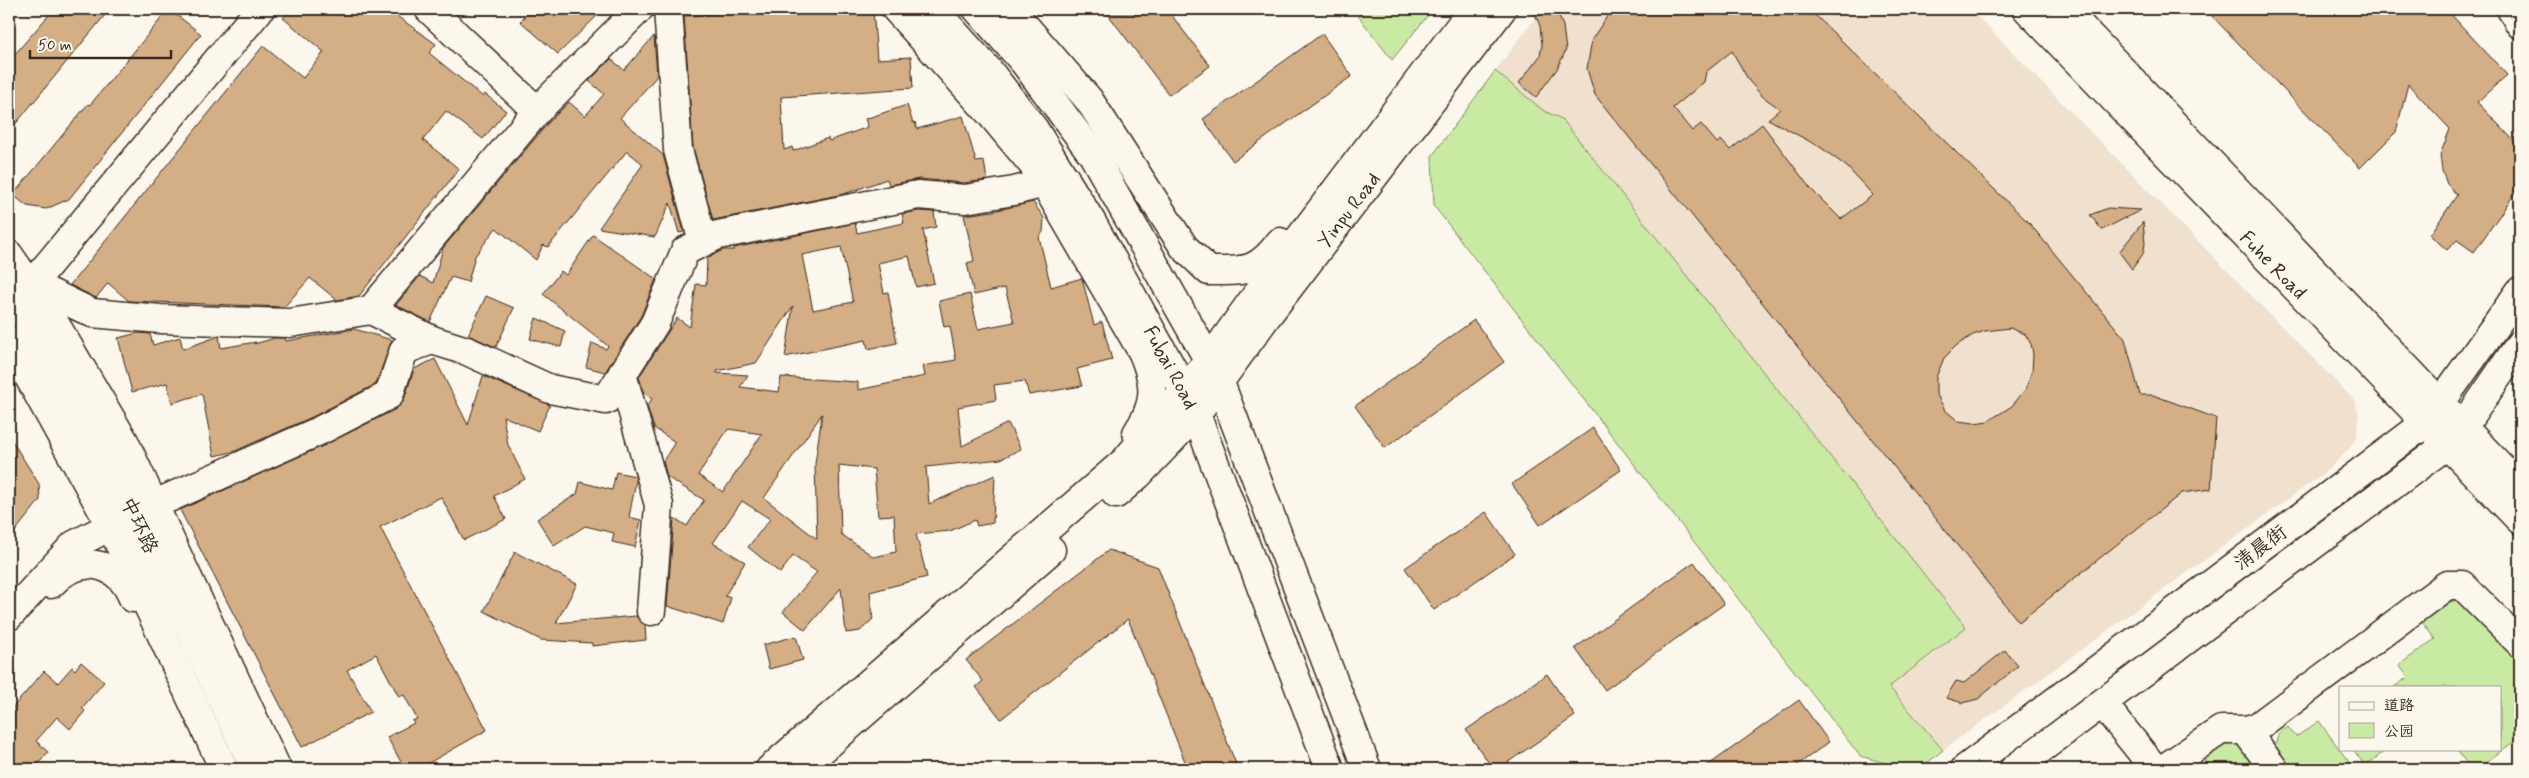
<svg xmlns="http://www.w3.org/2000/svg" width="2529" height="778" viewBox="0 0 2529 778" font-family="Mynerve,'LXGW WenKai TC',sans-serif">
<style>
.built{fill:#efe1cd}
.green{fill:#c9eaa3;stroke:#828a60}
.building{fill:#d4ae85;stroke:#3b2a1e;fill-rule:evenodd}
.lines{fill:none;stroke-linecap:round;stroke-linejoin:round}
.minor-casing{stroke:#3b2a1e;stroke-width:31}
.major-casing{stroke:#3b2a1e;stroke-width:31}
.minor{stroke:#fbf7ec;stroke-width:28}
.major{stroke:#fbf7ec;stroke-width:28}
.labels{text-anchor:middle;stroke-width:4.5;stroke-linejoin:round;paint-order:stroke}
.street-label{font-size:20px;fill:#3b2a1e;stroke:#fbf7ec}
</style>
<rect width="100%" height="100%" fill="#fbf7ec"/>
<filter id="ink" filterUnits="userSpaceOnUse"><feTurbulence type="fractalNoise" baseFrequency=".02" numOctaves="2"/><feDisplacementMap in="SourceGraphic" scale="10" xChannelSelector="R" yChannelSelector="G"/><feConvolveMatrix kernelMatrix="1 2 1 2 8 2 1 2 1" color-interpolation-filters="sRGB"/></filter>
<g filter="url(#ink)">
<path class="built" d="M1542,9h428l385,392 4,13 -2,22 -8,13 -21,21 -385,280 -54,-63 77,-60 -404,-508 -18,-8 -49,-40z"/>
<g class="green">
<path d="M1353,9h80l-41,51z"/>
<path d="M1495,71l49,40 18,8 404,508 -77,60 54,63 -23,19h-13l-47,-13 -426,-550 -2,-50z"/>
<path d="M2460,599l60,57v81l-43,32h-6l-15,-20h44v-62h-106l14,-10 -9,-12 36,-26 -13,-17 25,-19z"/>
<path d="M2319,721l35,48h-67l-13,-21 5,-15 9,-6 8,10z"/>
<path d="M2228,744l15,1 21,24h-53l-6,-7v-5l15,-11z"/>
<path d="M2353,749h35l-23,17z"/>
</g>
<g class="building">
<path d="M54,9h56l-101,123v-71z"/>
<path d="M169,9l32,25 -132,165 -23,10 -19,-3 -14,-11 75,-91 2,1z"/>
<path d="M291,9h96l49,35 -7,9 54,44 2,-3 21,17 -23,28 -37,-28 -23,29 36,29 -100,127 -22,4 -27,-22 -26,29 -155,-6 -21,-18 -12,15 -26,-13 193,-239 40,32 21,-26 -41,-34z"/>
<path d="M532,9h72l-46,45 -38,-33z"/>
<path d="M781,9h92l4,50 34,-2 2,31 -132,9 3,53 8,-3 1,4 35,-13 1,3 39,-14 -3,-8 42,-14 6,18 2,-1 2,7 46,-13 13,46 8,-1 3,19 -23,3 -45,-4 -30,6 -2,-6 -43,15 -131,26 -20,-73 -9,-131z"/>
<path d="M1104,9h63l43,57 -41,29z"/>
<path d="M1533,9h23l7,17 3,24 -9,19 -21,28 -17,-14 21,-27 2,-11 -2,-19z"/>
<path d="M1612,9h197l221,215 95,115 15,56h13l63,23 -5,71 -29,4 -163,129 -424,-527 -8,-26 5,-30zM1732,51l17,30 13,15 18,13 -12,10 52,28 26,19 27,29 -32,24 -31,-31 -48,-64 -32,26 -9,-10 -4,3 -16,-19 -9,7 -19,-23 31,-26 2,-10zM2010,328l15,6 6,10 2,10 -1,18 -7,18 -13,16 -24,15 -14,2 -16,-2 -13,-11 -9,-17v-16l8,-19 13,-13 16,-10 12,-4z"/>
<path d="M2205,9h241l61,66 -30,27 43,45v39l-46,66 -17,-12 -10,10 -17,-15 27,-40 -10,-11 -5,-13 -2,-16 10,-26 -42,-45 -12,48 -36,36z"/>
<path d="M1322,34l30,42 -119,85 -30,-42z"/>
<path d="M654,36l3,40 -37,42 43,37 21,77 -5,1 -9,-30 -15,34 -56,-9 44,-64 -16,-13 -79,96 -5,-2 -7,15 -40,-32 -21,28 -7,26 -17,-5 -21,45 -34,-17 24,-29 13,7 10,-35 106,-126 20,-20 16,14 19,-22 -15,-13 22,-22 13,11z"/>
<path d="M1033,202l11,16 -1,14 -4,5 12,50 31,-9 12,47 8,-3 10,38 -35,9 5,17 -53,9 -4,-14 -31,4 2,15 -38,7 4,39 46,-23 13,26 -20,10 -75,8 3,37 66,-29 -2,48 -16,3 -2,-6 -25,11 -34,3 11,43 -57,15 3,27 -13,12 -14,2 -5,-45 -36,42 -22,-18 34,-40 -24,-16 -13,17 -32,-26 22,-28 -28,-18 -29,42 32,19 -20,34 6,2 -8,26 -56,-18 7,-88 13,8 17,-26 -37,-23 -4,-16 12,-19 -21,-14 -7,-22 5,-7 -8,-6 -5,-16 38,-59 13,9 6,-43 10,1 1,-27 16,-8h11v-2l121,-25 2,10 47,-10 -2,-9 17,-3 15,1 2,15 -13,3 11,53 -18,4 -7,-31 -31,7 6,30 4,-1 9,51 -29,6 -2,-9 -81,17 8,-51 -37,57 -39,8v2l31,2 -8,12 39,5 2,-15 77,5v8l67,-14 -2,-10 33,-6 -6,-34 -6,1 -5,-26 31,-7 8,35 36,-7 -9,-34 -31,7 -7,-32 7,-2 -10,-46 29,-4zM841,247l12,55 -40,8 -11,-55zM822,414l-7,50 2,75 -53,-41zM728,429l34,5 -39,58 -25,-17zM839,465l35,4 4,47 16,-1 2,37 -22,5 -33,-23z"/>
<path d="M2108,208l33,2 -39,20 -12,-15z"/>
<path d="M2143,222l2,22 -2,10 -11,15 -13,-17z"/>
<path d="M593,235l63,44 -15,37 -36,56 -19,-5 6,-24 14,6 2,-3 -65,-52 18,-23 5,4z"/>
<path d="M486,296l28,12 -18,39 -28,-12z"/>
<path d="M536,318l29,13 -4,16 -31,-8z"/>
<path d="M1474,320l30,42 -119,86 -30,-42z"/>
<path d="M354,329l38,11 -16,44 -64,33 -79,35 -19,4 -12,-62 -30,9 -5,-20 -35,9 -14,-54 20,-5 12,1 3,11 27,-8 3,12 36,-13 2,12 35,-6 -2,2 21,-6h10l1,3z"/>
<path d="M435,359l33,66 15,-49 67,29 -12,26 -35,-15 5,29 17,34 -31,17 12,23 -42,21 -23,-43 -61,30 107,203 -69,39h-13l-18,-32 27,-14 -2,-2 5,-2 -13,-24 -5,2 -23,-43 -29,16 24,42 -69,35 -122,-237 145,-65 71,-36 8,-9 10,-31z"/>
<path d="M1593,428l28,42 -81,55 -28,-41z"/>
<path d="M9,436l30,48 1,16 -31,39z"/>
<path d="M616,472l19,4 1,5 -7,36 12,3 -6,27 -23,-5 2,-9 -29,-7 -31,20 -17,-27 40,-25 3,-12 32,8z"/>
<path d="M1486,512l29,42 -81,56 -29,-42z"/>
<path d="M1109,550l49,17 80,202h-50l-60,-150 -127,100 -25,-32 7,-6 -17,-21z"/>
<path d="M515,552l62,32 -21,39 80,-7 9,9 1,15 -54,6v-3l-51,-3 -57,-29z"/>
<path d="M1694,562l30,42 -119,86 -30,-42z"/>
<path d="M796,636l7,24 -34,9 -6,-24z"/>
<path d="M2005,650l13,16 -40,33 -15,4 -17,-5 10,-17 8,2z"/>
<path d="M81,662l23,20 -22,26 3,3 -15,18 -13,-12 -21,24 12,11 -13,16 -5,-5 -5,6h-16v-57l35,-41 14,12 14,-16 3,3z"/>
<path d="M1547,674l28,42 -77,53h-5l-27,-39z"/>
<path d="M1799,700l30,42 -37,27h-89z"/>
</g>
<g class="lines">
<defs>
<g id="minor">
<path d="M668,9l10,141 25,92"/>
<path d="M896,9l93,103 46,55 108,186c13,31 14,50 -6,80"/>
<path d="M1010,9l79,91 95,147 25,24c36,0 48,2 71,-29"/>
<path id="s1" d="M2027,9l493,511"/>
<path d="M2064,9l456,478"/>
<path d="M2511,9l9,15"/>
<path d="M537,111l102,-102"/>
<path d="M9,255l41,60 74,126 153,328"/>
<path d="M32,284l60,29 68,6 130,4 81,-13 61,30 35,11 83,38 56,11 49,-77 30,-72 33,-16 200,-40 47,4 49,-8 51,-13"/>
<path d="M9,288l126,225 120,256"/>
<path d="M18,295l14,-11 228,-275"/>
<path d="M371,310l166,-199 -108,-102"/>
<path d="M9,341l102,185 113,243"/>
<path d="M622,374l37,131 -8,106"/>
<path id="s2" d="M1116,494l22,-19 58,-61 71,-98 235,-307"/>
<path d="M51,584c28,-30 66,-25 82,14"/>
<path d="M9,616l65,-71 61,-32 184,-82 70,-36 15,-45 28,-10"/>
<path d="M2103,704l52,65"/>
<path d="M2245,730l29,39"/>
<path d="M770,769l355,-308 84,-100 43,-60 221,-292"/>
<path d="M800,769l251,-219"/>
<path d="M1965,769l462,-347 93,-131"/>
<path d="M2014,769l434,-325 15,-17 57,-83"/>
<path d="M2163,769l58,-39h24l12,-3 190,-142h15l58,58"/>
</g>
<g id="major">
<path id="s3" d="M933,9l56,62 45,58 57,92 94,171 11,22 134,355"/>
<path d="M977,9l47,53 69,93 116,206 11,22 147,386"/>
</g>
</defs>
<use href="#minor" class="minor-casing"/>
<use href="#major" class="major-casing"/>
<use href="#minor" class="minor"/>
<use href="#major" class="major"/>
</g>
</g>
<g class="labels">
<g class="street-label">
<text dy="7" stroke="none"><textPath href="#s2" startOffset="368">Yinpu Road</textPath></text>
<text dy="7" stroke="none"><textPath href="#s1" startOffset="355">Fuhe Road</textPath></text>
<text dy="7" stroke="none"><textPath href="#s3" startOffset="432">Fubai Road</textPath></text>
<text transform="translate(140 525) rotate(64)" y="7">中环路</text>
<text transform="translate(2260 547) rotate(-37)" y="7">清晨街</text>
</g>
</g>
<rect width="2529" height="778" fill="none" stroke="#fbf7ec" stroke-width="30"/>
<rect x="15" y="15" width="2499" height="748" fill="none" stroke="#3b2a1e" stroke-width="2" filter="url(#ink)"/>
<rect x="2339" y="686" width="162" height="65" fill="#fbf7ec" stroke="#aea59a"/>
<rect x="2349" y="702" width="25" height="8" fill="#fbf7ec" stroke="#aea59a"/>
<text x="2384" y="710" font-size="15" fill="#3b2a1e">道路</text>
<rect x="2349" y="723" width="25" height="15" fill="#c9eaa3" stroke="#aea59a"/>
<text x="2384" y="736" font-size="15" fill="#3b2a1e">公园</text>
<path d="M30 50v8h141v-8" fill="none" stroke="#3b2a1e" stroke-width="2.5"/>
<text x="38" y="50" font-size="15" fill="#3b2a1e" stroke="#fbf7ec" stroke-width="4" paint-order="stroke">50 m</text>
</svg>
